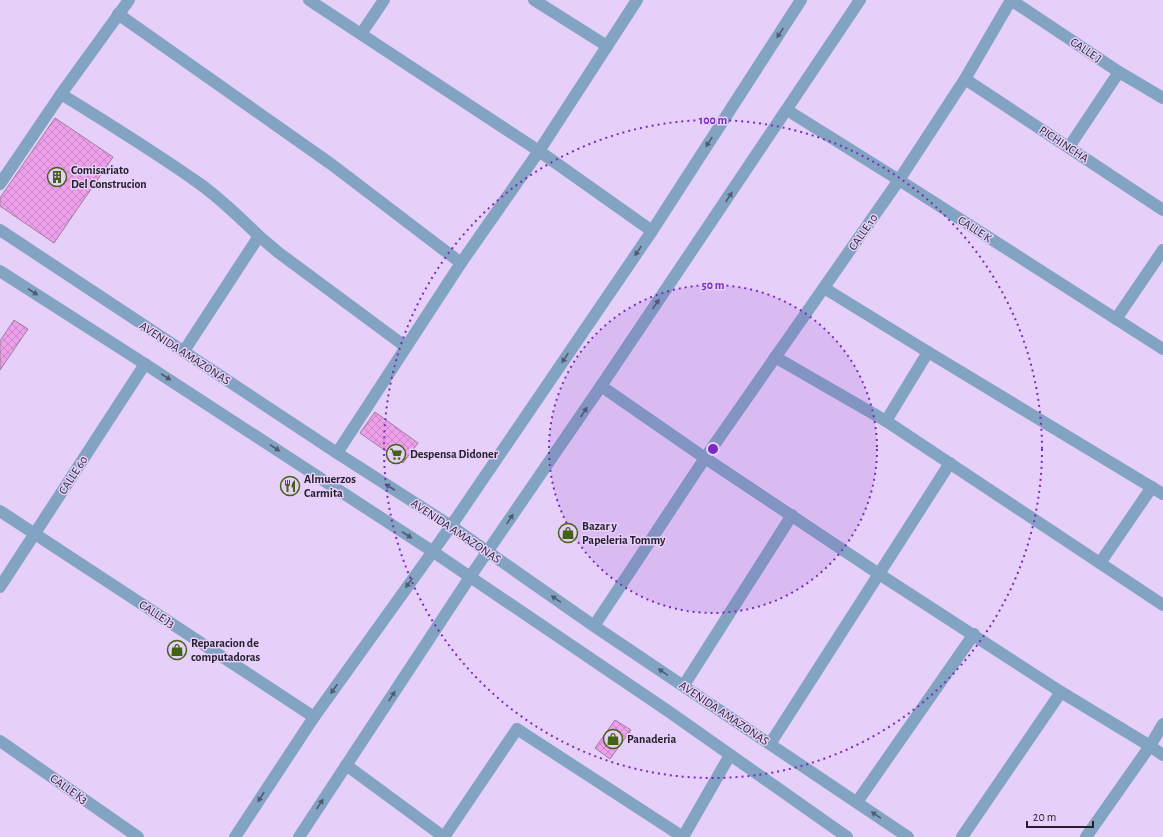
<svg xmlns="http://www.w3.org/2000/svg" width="1163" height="837" viewBox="0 0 1163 837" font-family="'Alegreya Sans',sans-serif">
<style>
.building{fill:url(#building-cross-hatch);stroke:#9f7e9d}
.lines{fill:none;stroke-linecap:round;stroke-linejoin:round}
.minor{stroke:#83a3c3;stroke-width:12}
.oneway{fill:#505a70}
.ring{fill:none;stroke:#7b2cbf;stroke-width:2;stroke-dasharray:2 4}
.labels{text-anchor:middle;stroke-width:3;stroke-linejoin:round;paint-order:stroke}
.street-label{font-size:12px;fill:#261e2d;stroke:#e6d0fa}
.poi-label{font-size:12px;font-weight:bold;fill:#261e2d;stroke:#e6d0fa;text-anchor:start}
.centre{fill:#7b2cbf;stroke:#e6d0fa;stroke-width:2}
.ring-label{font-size:12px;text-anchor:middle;font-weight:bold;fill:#7b2cbf;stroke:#e6d0fa;stroke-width:3;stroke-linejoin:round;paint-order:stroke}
</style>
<defs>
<pattern id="building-cross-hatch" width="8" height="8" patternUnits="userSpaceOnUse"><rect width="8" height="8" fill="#ed9fe9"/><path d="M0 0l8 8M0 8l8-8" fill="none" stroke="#cb88c8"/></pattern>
</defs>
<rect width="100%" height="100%" fill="#e6d0fa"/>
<g class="building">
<path d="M55,118l58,39 -59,86 -54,-37v-8z"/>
<path d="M14,320l14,9 -28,41v-29z"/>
<path d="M375,412l43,31 -15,20 -43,-30z"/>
<path d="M615,720l16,10 -21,29 -15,-11z"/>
</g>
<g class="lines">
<g class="minor">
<path d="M309,0l230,151 113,80"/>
<path d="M534,0l73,46"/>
<path d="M1011,0l108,72 44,26"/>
<path d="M118,14l213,150 130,99"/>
<path d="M361,34l23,-34"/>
<path d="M965,79l198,131"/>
<path d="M61,94c47,29 94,58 139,90 21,15 40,34 59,52"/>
<path d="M787,110l112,70 264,169"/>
<path d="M1069,147l50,-75"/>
<path d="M0,184l61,-90 68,-94"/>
<path d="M0,230l337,223 114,73 143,100 314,211"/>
<path d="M0,271l145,93 287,187 236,160 179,126"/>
<path d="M824,288l104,64 235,142"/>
<path d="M1116,319l47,-69"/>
<path d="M184,351l75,-115 20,17 127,94"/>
<path d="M775,357l111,64 277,184"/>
<path d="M601,386l104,72 174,116 182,118 89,54 13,9"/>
<path d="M886,421l42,-69"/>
<path d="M337,453l124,-190 78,-112 98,-151"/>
<path d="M0,511l314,206"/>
<path d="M1100,563l52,-76"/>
<path d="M0,587l145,-223"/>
<path d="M594,626l111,-168 194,-278 66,-101 46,-79"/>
<path d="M684,685l108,-170"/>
<path d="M0,741l138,96"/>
<path d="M770,744l180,-281"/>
<path d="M346,765l98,72"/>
<path d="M857,802l117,-168"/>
<path d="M235,837l79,-120 137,-191 201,-295 149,-231"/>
<path d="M299,837l171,-260 131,-191 259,-386"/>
<path d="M444,837l73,-108 166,108"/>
<path d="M683,837l47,-82"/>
<path d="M962,837l99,-145"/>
<path d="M1086,837l64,-91 13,-22"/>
</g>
</g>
<defs><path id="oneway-solid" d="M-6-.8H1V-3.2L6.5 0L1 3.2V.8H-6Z"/></defs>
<g class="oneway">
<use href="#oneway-solid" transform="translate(780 33) rotate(123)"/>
<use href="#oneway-solid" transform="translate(709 142) rotate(123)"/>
<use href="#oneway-solid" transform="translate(729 197) rotate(-56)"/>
<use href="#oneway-solid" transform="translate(638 251) rotate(124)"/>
<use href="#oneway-solid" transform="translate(33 292) rotate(33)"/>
<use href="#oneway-solid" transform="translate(656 304) rotate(-56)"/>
<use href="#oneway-solid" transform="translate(565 358) rotate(124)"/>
<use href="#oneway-solid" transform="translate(166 377) rotate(33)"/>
<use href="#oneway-solid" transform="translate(584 412) rotate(-56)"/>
<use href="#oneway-solid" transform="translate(275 448) rotate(33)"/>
<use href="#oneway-solid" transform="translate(390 487) rotate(-147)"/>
<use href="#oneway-solid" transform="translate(510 519) rotate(-56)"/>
<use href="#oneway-solid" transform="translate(407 535) rotate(33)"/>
<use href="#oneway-solid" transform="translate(409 583) rotate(125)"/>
<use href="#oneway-solid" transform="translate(556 599) rotate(-145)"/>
<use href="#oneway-solid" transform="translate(663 672) rotate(-146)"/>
<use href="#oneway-solid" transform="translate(334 689) rotate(125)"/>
<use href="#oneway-solid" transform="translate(392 696) rotate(-57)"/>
<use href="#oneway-solid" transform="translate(261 797) rotate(123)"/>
<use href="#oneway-solid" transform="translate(320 804) rotate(-57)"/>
<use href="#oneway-solid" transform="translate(876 815) rotate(-146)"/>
</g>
<circle cx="713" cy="449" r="164" fill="#7b2cbf" fill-opacity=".12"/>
<g class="ring">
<circle cx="713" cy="449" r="164"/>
<circle cx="713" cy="449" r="329"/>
</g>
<defs>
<symbol id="building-ring" viewBox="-11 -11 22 22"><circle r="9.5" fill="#e6d0fa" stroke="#446214" stroke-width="1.5"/><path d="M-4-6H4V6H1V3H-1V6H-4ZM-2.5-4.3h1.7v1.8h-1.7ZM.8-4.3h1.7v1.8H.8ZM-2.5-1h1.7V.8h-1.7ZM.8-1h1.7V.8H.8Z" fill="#446214"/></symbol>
<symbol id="supermarket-ring" viewBox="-11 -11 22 22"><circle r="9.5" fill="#e6d0fa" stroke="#446214" stroke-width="1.5"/><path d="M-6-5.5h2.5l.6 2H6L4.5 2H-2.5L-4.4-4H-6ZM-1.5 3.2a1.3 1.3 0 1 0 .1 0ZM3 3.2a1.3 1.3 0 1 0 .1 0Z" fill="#446214"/></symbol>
<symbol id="restaurant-ring" viewBox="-11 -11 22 22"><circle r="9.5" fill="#e6d0fa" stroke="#446214" stroke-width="1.5"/><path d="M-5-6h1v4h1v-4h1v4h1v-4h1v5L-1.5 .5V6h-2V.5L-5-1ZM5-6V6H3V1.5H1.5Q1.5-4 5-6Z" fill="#446214"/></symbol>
<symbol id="shop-ring" viewBox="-11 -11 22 22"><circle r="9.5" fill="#e6d0fa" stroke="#446214" stroke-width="1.5"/><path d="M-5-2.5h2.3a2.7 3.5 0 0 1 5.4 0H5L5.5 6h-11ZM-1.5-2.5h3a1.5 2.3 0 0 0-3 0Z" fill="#446214"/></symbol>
</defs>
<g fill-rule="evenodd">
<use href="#building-ring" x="46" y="166" width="22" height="22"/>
<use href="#supermarket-ring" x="385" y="443" width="22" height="22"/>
<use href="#restaurant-ring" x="279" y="475" width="22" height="22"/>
<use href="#shop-ring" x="557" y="522" width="22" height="22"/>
<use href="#shop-ring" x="166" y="639" width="22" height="22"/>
<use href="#shop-ring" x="602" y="728" width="22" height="22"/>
</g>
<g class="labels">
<g class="street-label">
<text transform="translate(1086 50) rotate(34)" y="4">CALLE J</text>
<text transform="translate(1064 144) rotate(33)" y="4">PICHINCHA</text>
<text transform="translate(975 229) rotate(33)" y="4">CALLE K</text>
<text transform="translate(863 232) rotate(-55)" y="4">CALLE 10</text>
<text transform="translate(185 353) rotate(33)" y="4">AVENIDA AMAZONAS</text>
<text transform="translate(73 475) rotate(-57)" y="4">CALLE 60</text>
<text transform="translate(456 531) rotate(34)" y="4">AVENIDA AMAZONAS</text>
<text transform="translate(157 614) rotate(33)" y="4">CALLE J3</text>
<text transform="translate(724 713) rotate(34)" y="4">AVENIDA AMAZONAS</text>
<text transform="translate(69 789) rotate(35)" y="4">CALLE K3</text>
</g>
<g class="poi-label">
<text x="71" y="174">Comisariato<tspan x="71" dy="14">Del Construcion</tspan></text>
<text x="410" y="458">Despensa Didoner</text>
<text x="304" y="483">Almuerzos<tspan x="304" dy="14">Carmita</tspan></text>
<text x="582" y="530">Bazar y<tspan x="582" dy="14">Papeleria Tommy</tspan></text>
<text x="191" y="647">Reparacion de<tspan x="191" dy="14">computadoras</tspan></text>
<text x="627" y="743">Panaderia</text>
</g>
</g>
<circle cx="713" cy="449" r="6" class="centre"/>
<g class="ring-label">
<text x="713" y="124">100 m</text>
<text x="713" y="289">50 m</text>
</g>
<path d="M1027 821v6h66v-6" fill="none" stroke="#261e2d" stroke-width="2"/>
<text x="1033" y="821" font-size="12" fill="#261e2d" stroke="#e6d0fa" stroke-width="3" paint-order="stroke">20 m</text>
</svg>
